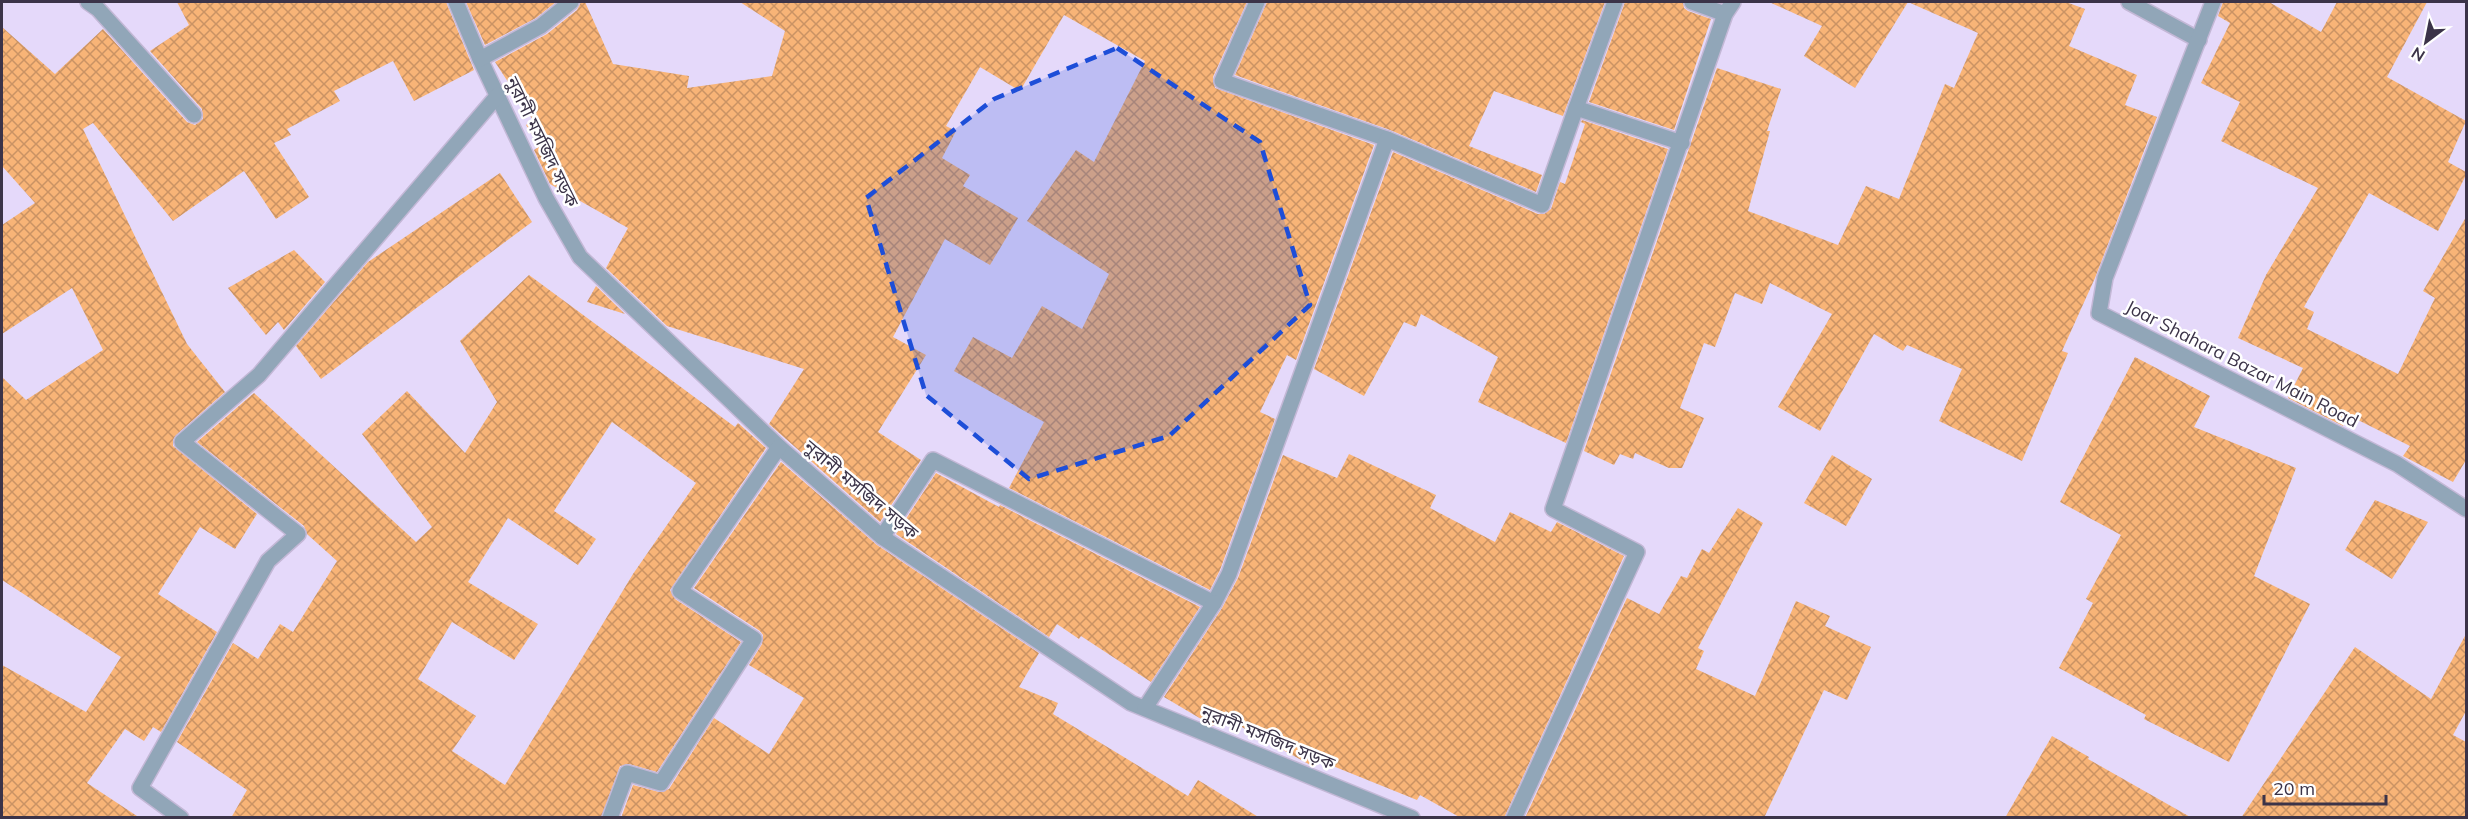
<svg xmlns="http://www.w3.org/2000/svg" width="2468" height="819" viewBox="0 0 2468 819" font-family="Mulish,'Noto Sans Bengali',sans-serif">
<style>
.building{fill:url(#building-cross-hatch);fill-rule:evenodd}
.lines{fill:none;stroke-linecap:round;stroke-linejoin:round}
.minor-casing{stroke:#c3b8d6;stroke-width:18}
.minor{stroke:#91a6b8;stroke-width:15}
.marked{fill:#1d4ed8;fill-opacity:0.2;stroke:#1d4ed8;stroke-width:4.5;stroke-dasharray:12 8;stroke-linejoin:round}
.labels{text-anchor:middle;stroke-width:5;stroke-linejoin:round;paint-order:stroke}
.street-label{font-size:18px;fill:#3b3348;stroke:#fff}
</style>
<defs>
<pattern id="building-cross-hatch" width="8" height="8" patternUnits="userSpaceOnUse" patternTransform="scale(1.5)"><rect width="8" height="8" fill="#f8b477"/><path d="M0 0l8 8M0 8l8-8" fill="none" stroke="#ca9364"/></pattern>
</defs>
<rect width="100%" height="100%" fill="#e5d9fa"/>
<g class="building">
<path d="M177,2h269l28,68 -60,31 -21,-40 -59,30 6,10 -53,28 4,6 -17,8 35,54 -33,22 -32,-48 -71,50 -80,-98 -10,6 104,215 38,48 -49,43 -3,5v6l84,68 -22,35 -35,-22 -42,67 59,38 -56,100 -8,-5 -9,14 -19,-12 -38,54 53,35h-138v-153l84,47 35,-55 -119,-77v-203l24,23 77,-50 -31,-62 -70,46v-109l33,-22 -33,-37v-139l53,47 48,-45 84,93 8,3 8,-6 -1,-10 -52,-58 39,-26z"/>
<path d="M466,2h90l-20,16 -51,27z"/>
<path d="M581,2h4l28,62 76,12 -2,12 85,-12 13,-45 -45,-29h507l-34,75 2,11 159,57 -78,215 -9,-5 -27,57 15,7 -55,151 -10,20 -201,-102 35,-66 -90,-51 19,-34 39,21 30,-52 40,23 27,-55 -82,-53 49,-71 18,12 51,-101 -81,-46 -44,76 -40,-24 -34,59 10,5 -14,27 28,17 -7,11 55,32 -28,47 -45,-26 -52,98 33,18 -48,77 43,28 -41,62 -111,-98 35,-55 -137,-43 -61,-58 22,-40 -78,-44 -16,-34 6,-4 -14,-21 7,-5 -38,-58 52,-28 30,-24z"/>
<path d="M1267,2h338l-42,114 -69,-25 -25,55 73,29 -6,17 -146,-62 -155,-55z"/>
<path d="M1625,2h58l1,6 4,3 23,8 -37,111 -85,-28z"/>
<path d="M1769,2h297l19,7 -16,37 68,29 -12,30 32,12 -62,161 -33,73 6,2 -46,108 -83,-40 23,-52 -55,-24 -4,6 -29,-17 -54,97 -42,-24 54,-93 -62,-31 -8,21 -27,-11 -20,54 -11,-4 -24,65 24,10 -22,50h-13l-34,-15 -2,6 -13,-5 -6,11 -30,-14 133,-383 64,21 -14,42h3l-22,80 90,34 28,-59 33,13 46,-115 9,4 24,-55 -70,-31 -53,86 -51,-32 18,-30z"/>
<path d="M2223,2h46l52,30 16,-30h90l-40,75 79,44 -18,41 18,10v3l-28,56 -69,-38 -65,114 10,5 -7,17 91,45 37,-76 -12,-7 43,-74v243l-13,22 -50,-26 7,-10 -62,-31 -5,11 -55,-28 15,-30 -65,-30 28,-63 52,-87 -97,-47 19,-39 -39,-19 29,-60 -12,-7z"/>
<path d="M1582,120l86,29 -102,294 -88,-41 20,-45 -77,-43 -5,13 -12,-5 -40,74 -50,-27 79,-217 145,62h6l7,-5 9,-27 5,2 20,-60 -4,-2z"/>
<path d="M500,173l32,49 -211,157 -25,-33 72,-84z"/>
<path d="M294,250l31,32 -41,48 -6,-8 -12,13 -38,-47z"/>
<path d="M529,275l206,152 3,-4 28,25 -96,142 5,9 66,43 -84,130 -28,-8 -9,2 -19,52h-370l16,-28 -70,-48 56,-99 25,16 22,-35 13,8 44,-71 -30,-27 -3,-8 -107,-84 57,-49 162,149 16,-15 -70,-93 45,-43 58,62 32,-51 -37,-61zM612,422l84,61 -63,91 -128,211 -53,-34 24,-35 -58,-37 34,-57 62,38 24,-36 -70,-42 40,-64 70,47 18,-26 -42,-28z"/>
<path d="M596,286l29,28 -38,-12z"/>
<path d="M2135,357l75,39 -16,31 102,41 -42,108 56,28 -81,158 -85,-43 2,-4 -87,-47 34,-65 -7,-4 35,-64 -61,-33z"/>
<path d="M1349,454l87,41 -6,13 65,34 15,-30 41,20 6,-10 67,34 -120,262h-43l-41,-23 -3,5 -99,-40 -4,7 -94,-52 -7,11 -49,-29 58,-89 16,-30 45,-123 54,23z"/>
<path d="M1832,455l40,24 -26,47 -42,-23z"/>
<path d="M781,462l96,83 162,108 -20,34 39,16 -5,11 135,82 10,-16 62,38h-639l12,-33 26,7 10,-3 45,-71 55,36 35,-56 -55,-33 13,-21 1,-9 -3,-4 -66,-43z"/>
<path d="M936,473l63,34 1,-2 200,102 -49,75 -70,-46 -2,3 -22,-15 -8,13 -153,-103z"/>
<path d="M2375,500l53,22 -36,57 -47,-29z"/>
<path d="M1738,508l25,15 -65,125 6,3 -8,18 59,27 41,-95 34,15 -5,10 46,21 -24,53 -23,-10 -60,128h-239l102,-220 32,16 22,-38 6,2 15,-29 7,4z"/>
<path d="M2466,634v77l-13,24 13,7v76h-225l114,-171 76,52z"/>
<path d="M2052,736l37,21 -1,2 104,59h-187z"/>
</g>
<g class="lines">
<defs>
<g id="minor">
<path d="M88,2l10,7 96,106"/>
<path d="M456,2l24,57 66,139 34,59 199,190 103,90 249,166 281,115"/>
<path d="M1257,2l-35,79 165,58"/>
<path d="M1615,2l-39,106 106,35"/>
<path d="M1692,2l33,12"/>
<path d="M2129,2l70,38"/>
<path d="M2213,2l-108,276 -6,35 298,151 69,45"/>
<path d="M480,59l61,-33 30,-24"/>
<path d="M882,537l51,-77 281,143 15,-29 158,-435 155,66 34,-97"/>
<path d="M1145,708l69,-105"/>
<path d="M181,818l-41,-30 128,-227 30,-27 -116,-92 77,-67 239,-280"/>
<path d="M610,818l17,-45 34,10 93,-144 -74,-48 99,-144"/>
<path d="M1514,818l123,-266 -84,-43 172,-495 8,-12"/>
</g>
</defs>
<use href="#minor" class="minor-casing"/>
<use href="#minor" class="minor"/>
</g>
<path class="marked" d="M1117,48l143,94 50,163 -141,131 -140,43 -103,-84 -60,-197 128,-99z"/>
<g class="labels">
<g class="street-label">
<text transform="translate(542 142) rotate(64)" y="6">নুরানী মসজিদ সড়ক</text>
<text transform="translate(2242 364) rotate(27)" y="6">Joar Shahara Bazar Main Road</text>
<text transform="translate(861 490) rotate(40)" y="6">নুরানী মসজিদ সড়ক</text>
<text transform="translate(1268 738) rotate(22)" y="6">নুরানী মসজিদ সড়ক</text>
</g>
</g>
<rect width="2468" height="819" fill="none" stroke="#3b3348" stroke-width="6"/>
<g transform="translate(2426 42) rotate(212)" stroke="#ffffff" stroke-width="4.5" paint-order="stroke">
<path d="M0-4.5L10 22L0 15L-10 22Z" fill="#3b3348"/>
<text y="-9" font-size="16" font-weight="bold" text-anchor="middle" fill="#3b3348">N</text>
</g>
<path d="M2264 795v9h122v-9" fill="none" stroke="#3b3348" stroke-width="3"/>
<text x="2273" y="795" font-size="18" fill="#3b3348" stroke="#ffffff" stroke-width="4.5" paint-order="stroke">20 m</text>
</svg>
